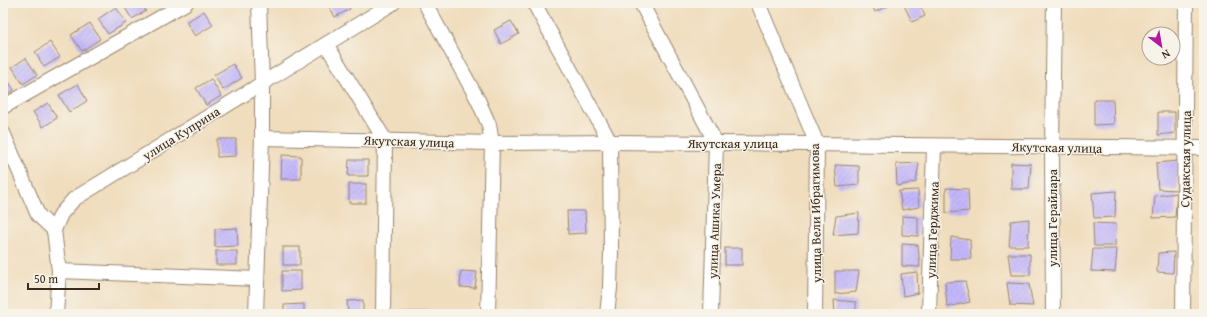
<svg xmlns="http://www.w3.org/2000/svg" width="1207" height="317" viewBox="0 0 1207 317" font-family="'Gentium Book Plus',serif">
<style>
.building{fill:url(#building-hatch)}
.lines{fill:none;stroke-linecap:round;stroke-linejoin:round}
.minor-casing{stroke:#96846e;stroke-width:16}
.minor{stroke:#fff;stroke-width:14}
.labels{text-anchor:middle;stroke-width:3;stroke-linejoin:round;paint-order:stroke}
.street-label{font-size:13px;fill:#3b2a1e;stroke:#f7f3e8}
</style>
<defs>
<pattern id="building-hatch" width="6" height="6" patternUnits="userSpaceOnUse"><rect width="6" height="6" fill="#c3b8fb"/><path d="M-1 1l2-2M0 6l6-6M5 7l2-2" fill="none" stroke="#a89ed7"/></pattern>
</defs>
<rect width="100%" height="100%" fill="#f7f3e8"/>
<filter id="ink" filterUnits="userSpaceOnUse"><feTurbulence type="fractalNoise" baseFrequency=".025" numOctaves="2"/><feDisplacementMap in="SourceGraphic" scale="8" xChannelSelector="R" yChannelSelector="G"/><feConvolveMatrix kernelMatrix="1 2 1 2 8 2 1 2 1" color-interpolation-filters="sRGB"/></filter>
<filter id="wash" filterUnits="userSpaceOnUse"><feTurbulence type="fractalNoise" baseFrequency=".012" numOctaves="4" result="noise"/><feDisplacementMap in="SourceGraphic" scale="16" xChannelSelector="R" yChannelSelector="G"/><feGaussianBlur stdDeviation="0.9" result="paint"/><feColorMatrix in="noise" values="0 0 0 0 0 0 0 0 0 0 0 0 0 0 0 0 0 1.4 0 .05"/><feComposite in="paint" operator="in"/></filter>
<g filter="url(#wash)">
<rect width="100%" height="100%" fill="#f0ddbd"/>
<g id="blocks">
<g class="building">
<path d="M122,3h19l5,8 -14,8z"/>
<path d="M327,3h19l4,6 -15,8z"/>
<path d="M871,3h20l1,1 -17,8z"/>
<path d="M903,3h16l6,13 -13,6z"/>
<path d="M116,7l10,16 -18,11 -10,-15z"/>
<path d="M204,11l9,14 -18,11 -9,-14z"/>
<path d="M511,21l8,13 -18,10 -7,-14z"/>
<path d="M90,23l10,16 -18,12 -11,-16z"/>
<path d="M50,42l10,15 -16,10 -9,-15z"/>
<path d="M26,58l11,17 -14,9 -11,-17z"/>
<path d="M233,64l9,14 -19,12 -9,-15z"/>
<path d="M5,76l9,14 -11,7v-20z"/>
<path d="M211,79l10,17 -15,9 -10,-17z"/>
<path d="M78,84l9,17 -18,11 -10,-17z"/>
<path d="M1094,100h19l1,24 -20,1z"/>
<path d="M48,103l9,15 -14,9 -10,-15z"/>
<path d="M1158,112h17v21l-17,2z"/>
<path d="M217,139h19v17l-19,1z"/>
<path d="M282,155l19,1v23h-20z"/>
<path d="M349,160h19v16h-20z"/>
<path d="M1178,161l-1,29 -19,-1 -2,-26z"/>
<path d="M919,163l-3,19 -19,4 -1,-22z"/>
<path d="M1011,163l20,1 -2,25h-18z"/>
<path d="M835,165l24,1v19l-22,2z"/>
<rect x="349" y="184" width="17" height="19"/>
<path d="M946,188l22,1 1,22 -23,2z"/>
<path d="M918,190l1,17 -17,3 -3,-19z"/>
<path d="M1116,191l-1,26 -21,1 -2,-25z"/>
<path d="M1177,193l-2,24 -22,1 2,-22z"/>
<path d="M567,211h18l1,22 -18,1z"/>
<path d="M859,213l-1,20 -25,2 3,-19z"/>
<path d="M902,216l16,1v19l-16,-1z"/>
<path d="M1029,219l-1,27h-19l2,-25z"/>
<path d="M1093,223l23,1 -1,22h-21z"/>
<path d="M237,228l1,18 -23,1v-18z"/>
<path d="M951,237l19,3 1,19h-21z"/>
<path d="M902,244l16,1 2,22 -18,-1z"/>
<rect x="283" y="247" width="17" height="18"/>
<rect x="725" y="248" width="17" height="17"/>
<path d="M1093,249h24l-2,23 -24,-1z"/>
<rect x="216" y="251" width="21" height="14"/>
<path d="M1174,252l-1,21 -16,-1 1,-19z"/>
<path d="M1008,254h22v21h-19z"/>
<path d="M282,271h19v19l-19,1z"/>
<path d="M461,271l16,1 -2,16 -15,-1z"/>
<path d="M835,271h24l-3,21 -21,2z"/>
<path d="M917,272l1,21 -15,3 -2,-22z"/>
<path d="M965,281l5,21 -23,5 -2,-25z"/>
<path d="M1007,283l22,1 4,22 -23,-1z"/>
<path d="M363,300v13l-15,1 -1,-13z"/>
<path d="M834,300l22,2v12h-21z"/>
<path d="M304,304v10h-20v-9z"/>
<rect x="401" y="312" width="29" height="2"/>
</g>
</g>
</g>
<g filter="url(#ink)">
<use href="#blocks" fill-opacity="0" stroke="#96846e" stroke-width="1"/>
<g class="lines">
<defs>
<g id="minor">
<path d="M425,3l53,97 11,25 3,18 -4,171"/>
<path d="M534,3l76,139 1,110 -1,36 -3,26"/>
<path d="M641,3l75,140 -5,171"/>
<path d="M758,3l59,141 -2,170"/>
<path d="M326,44l59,96 -2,174"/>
<path d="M3,107l183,-104"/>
<path d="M3,133l35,82 16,15"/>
<path d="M262,138l230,5 118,-1 594,6"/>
<path d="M59,271l198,8"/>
<path d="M56,314l3,-43 -5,-41 7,-16 13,-15 319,-196"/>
<path d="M256,314l6,-176v-55l-3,-80"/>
<path d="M929,314l5,-168"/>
<path d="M1053,314l-1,-167 2,-144"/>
<path d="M1183,314l3,-311"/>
</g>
</defs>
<use href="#minor" class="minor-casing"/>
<use href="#minor" class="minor"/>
</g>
</g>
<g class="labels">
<g class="street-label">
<text transform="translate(181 133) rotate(-32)" y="5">улица Куприна</text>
<text transform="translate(409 141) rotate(2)" y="5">Якутская улица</text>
<text x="733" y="148">Якутская улица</text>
<text transform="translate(1057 147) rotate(1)" y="5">Якутская улица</text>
<text transform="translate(1185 159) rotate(-89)" y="5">Судакская улица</text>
<text transform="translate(815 213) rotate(-91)" y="5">улица Вели Ибрагимова</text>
<text transform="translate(1052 218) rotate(-90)" y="5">улица Герайлара</text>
<text transform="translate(714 221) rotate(-88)" y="5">улица Ашика Умера</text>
<text transform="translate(932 230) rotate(-88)" y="5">улица Герджима</text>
</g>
</g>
<rect width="1207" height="317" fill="none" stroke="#f7f3e8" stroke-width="16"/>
<g transform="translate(1161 46) rotate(149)"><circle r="19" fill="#f7f3e8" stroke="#aca397"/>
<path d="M0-3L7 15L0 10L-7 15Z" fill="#b5179e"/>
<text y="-6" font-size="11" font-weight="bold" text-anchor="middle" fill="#3b2a1e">N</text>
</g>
<path d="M28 283v6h71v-6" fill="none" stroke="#3b2a1e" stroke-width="2"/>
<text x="34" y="283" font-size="12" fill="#3b2a1e" stroke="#f7f3e8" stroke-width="3" paint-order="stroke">50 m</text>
</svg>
